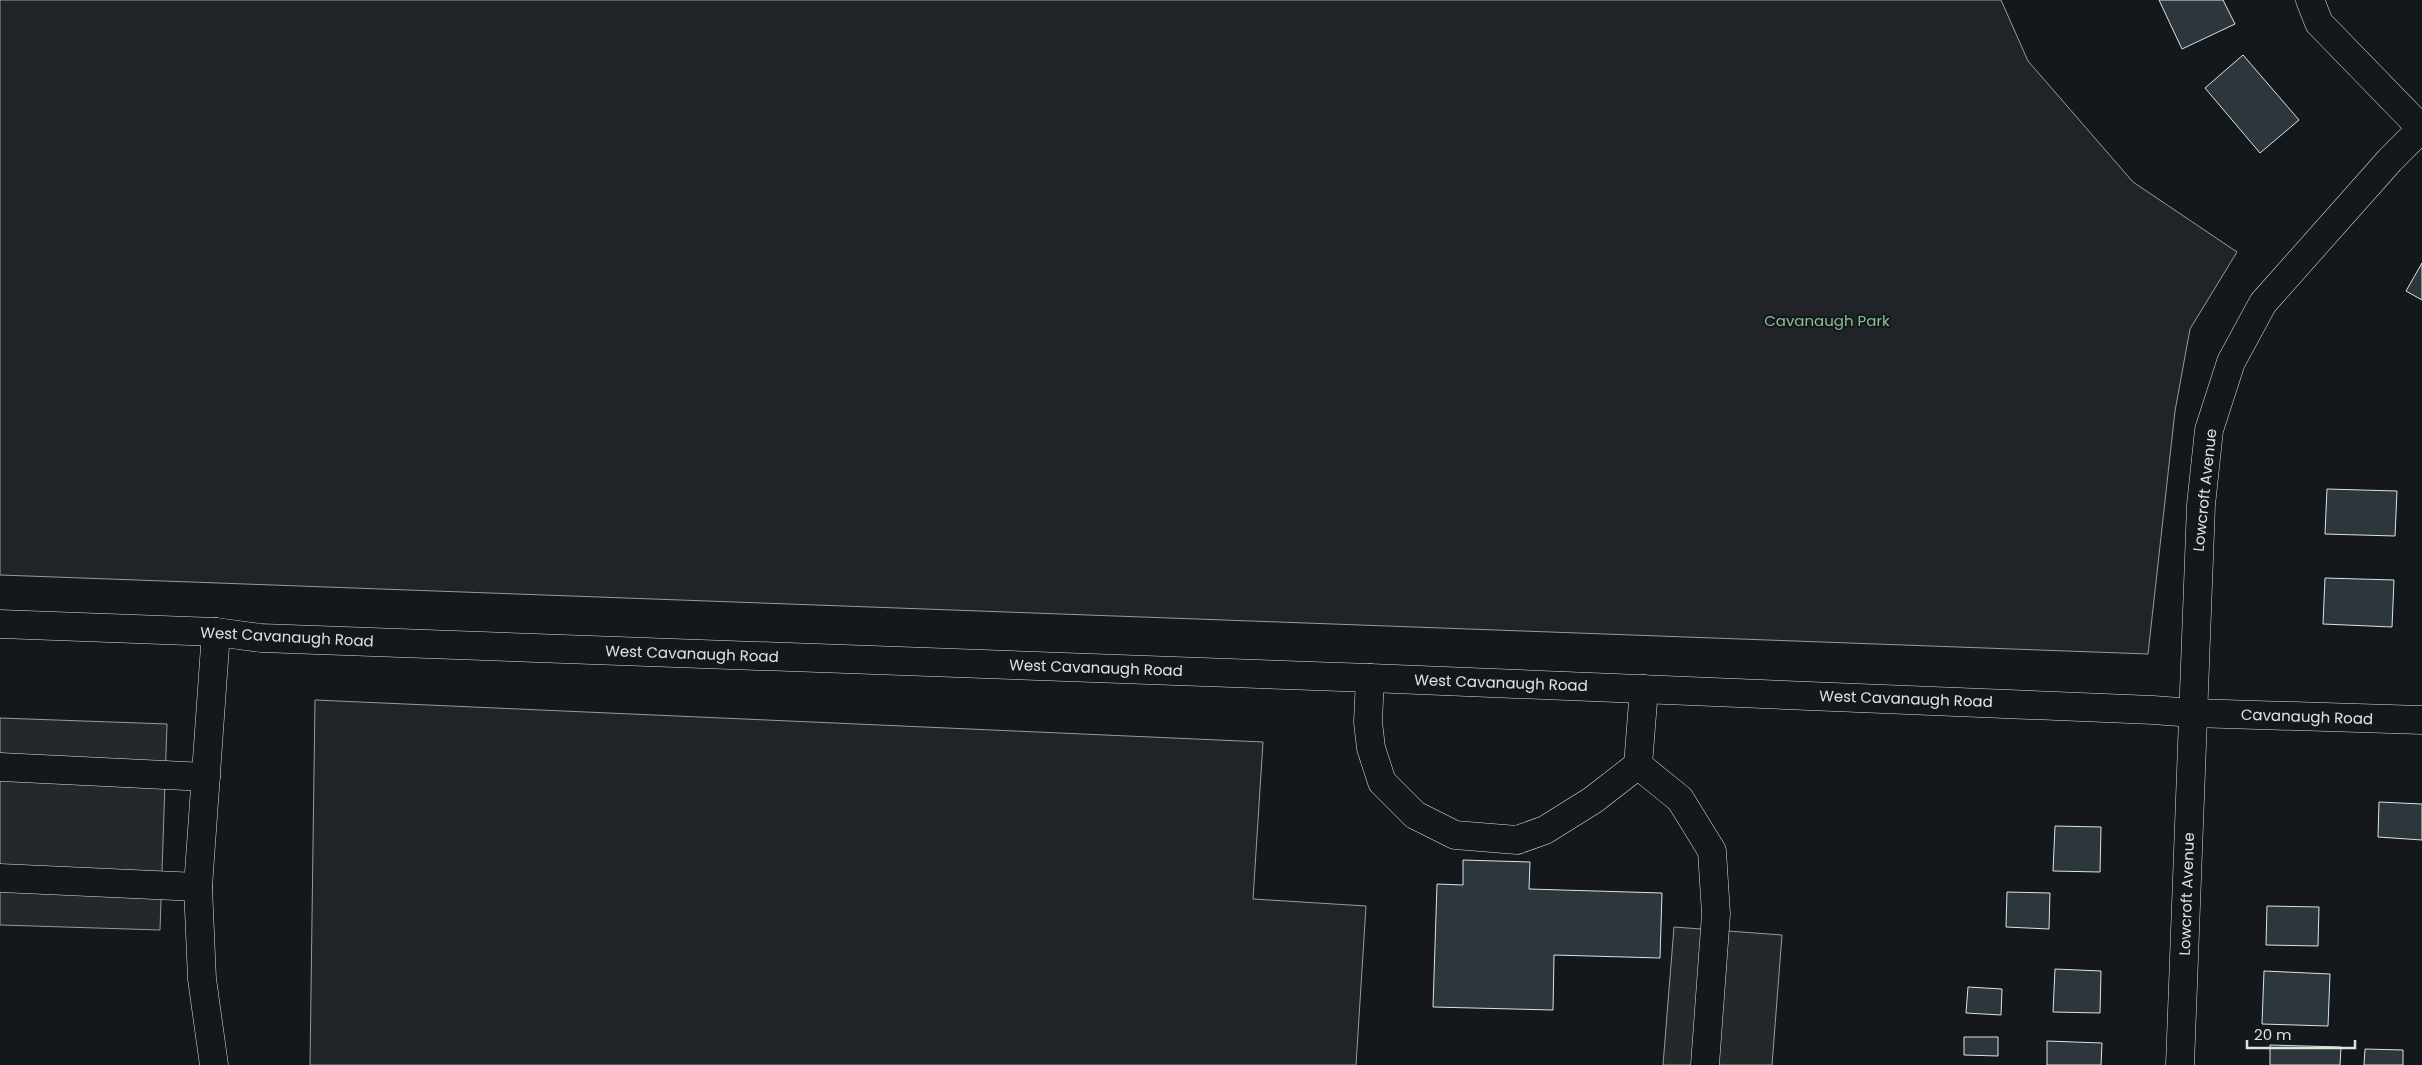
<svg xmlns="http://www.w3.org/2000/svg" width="2422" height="1065" viewBox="0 0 2422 1065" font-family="Poppins,sans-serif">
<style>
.green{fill:#202428;stroke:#939e99}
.parking{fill:#24282b;stroke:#939e99}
.building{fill:#2c363c;stroke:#d8e6dc}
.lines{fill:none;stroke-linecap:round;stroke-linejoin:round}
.minor-casing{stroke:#d8e6dc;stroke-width:29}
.minor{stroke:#14181c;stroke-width:28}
.labels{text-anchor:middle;stroke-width:4;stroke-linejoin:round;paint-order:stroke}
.park-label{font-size:15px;fill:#8ac095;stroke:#14181c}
.street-label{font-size:15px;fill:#d8e6dc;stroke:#14181c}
</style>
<rect width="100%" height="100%" fill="#14181c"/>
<g class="green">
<path d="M0,0h2001l27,61 105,121 104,70 -47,77 -15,82 -27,243 -2148,-79z"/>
<path d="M315,700l948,42 -10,157 113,7 -10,159h-1046z"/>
</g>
<g class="parking">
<path d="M0,718l167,6 -7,206 -160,-5z"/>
<path d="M1674,927l108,8 -10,130h-109z"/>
</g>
<g class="building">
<path d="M2159,0h64l12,24 -53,25z"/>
<path d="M2243,55l56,65 -39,33 -55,-65z"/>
<path d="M2422,263v37l-16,-9z"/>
<path d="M2327,489l70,2 -2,45 -70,-2z"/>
<path d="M2325,578l69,2 -2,47 -69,-3z"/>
<path d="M2379,802l43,2v36l-44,-3z"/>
<path d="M2055,826l46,1 -1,45 -47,-1z"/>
<path d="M1463,860l67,2 -1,27 133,4 -2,65 -106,-3 -1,55 -120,-3 4,-123 26,1z"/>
<path d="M2007,892l43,1 -1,36 -43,-2z"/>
<path d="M2267,906l52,1 -1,39 -52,-1z"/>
<path d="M2055,969l46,2 -1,42 -47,-1z"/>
<path d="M2264,971l66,3 -2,52 -66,-2z"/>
<path d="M1968,987l34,2 -1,26 -35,-2z"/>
<path d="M1964,1037h34v19l-34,-1z"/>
<path d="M2047,1041l55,2 -1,22h-54z"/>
<path d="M2270,1045l71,2 -1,18h-70z"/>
<path d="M2365,1049l38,1v15h-39z"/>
</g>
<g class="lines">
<defs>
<g id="minor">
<path d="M2310,0l9,23 103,106"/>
<path d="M0,624l216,8 45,6 1109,40 783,32 40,3 229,7"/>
<path d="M1370,678l-2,44 3,26 11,34 33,33 40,20 62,5 28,-10 48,-30 45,-35"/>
<path d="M1644,689l-6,76 42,34 32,52 4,63 -11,151"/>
<path d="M0,767l206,10"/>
<path d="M0,878l198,9"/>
<path d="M214,1065l-12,-86 -4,-92 18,-255"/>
<path d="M2180,1065l21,-560 8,-75 22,-68 32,-59 127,-143 32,-32"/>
</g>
</defs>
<use href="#minor" class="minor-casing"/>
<use href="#minor" class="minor"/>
</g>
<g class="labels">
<g class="park-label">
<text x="1827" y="326">Cavanaugh Park</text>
</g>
<g class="street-label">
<text transform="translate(2205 490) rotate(-84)" y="5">Lowcroft Avenue</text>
<text transform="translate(287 637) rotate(3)" y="5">West Cavanaugh Road</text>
<text transform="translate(692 654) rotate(2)" y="5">West Cavanaugh Road</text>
<text transform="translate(1096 668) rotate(2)" y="5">West Cavanaugh Road</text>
<text transform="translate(1501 683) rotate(2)" y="5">West Cavanaugh Road</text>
<text transform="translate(1906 699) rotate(2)" y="5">West Cavanaugh Road</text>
<text transform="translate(2307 717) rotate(2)" y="5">Cavanaugh Road</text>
<text transform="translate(2187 894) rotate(-88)" y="5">Lowcroft Avenue</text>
</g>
</g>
<path d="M2247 1040v8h108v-8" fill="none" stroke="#d8e6dc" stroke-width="2.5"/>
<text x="2254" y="1040" font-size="15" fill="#d8e6dc" stroke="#14181c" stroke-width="4" paint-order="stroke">20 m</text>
</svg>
